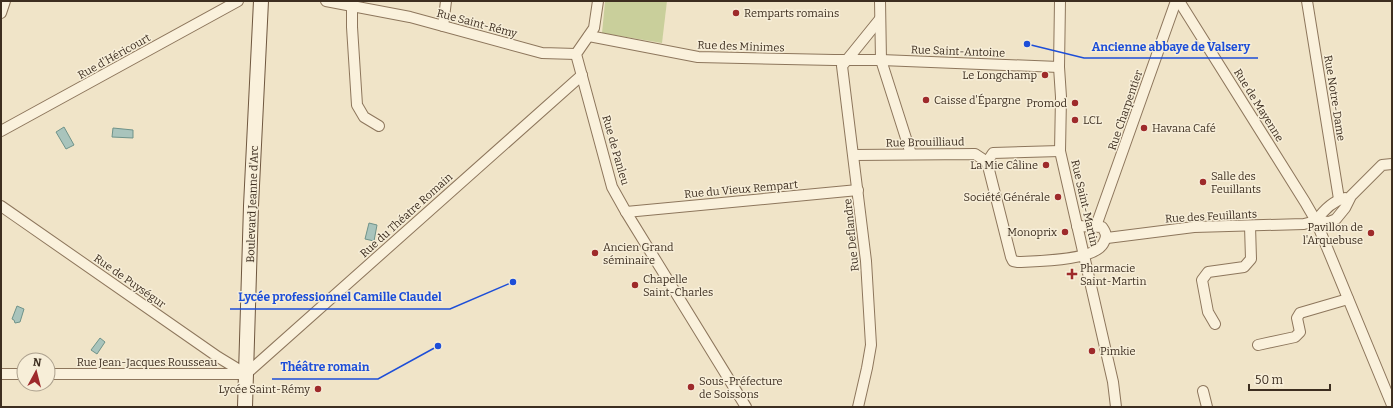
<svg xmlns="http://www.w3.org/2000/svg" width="1393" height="408" viewBox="0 0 1393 408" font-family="Bitter,serif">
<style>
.green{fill:#c9cf9b}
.water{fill:#a9c4bc;stroke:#6f938a}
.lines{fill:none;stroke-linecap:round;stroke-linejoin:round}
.street-casing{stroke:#8d765c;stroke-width:12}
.secondary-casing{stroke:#6f573f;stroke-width:16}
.street{stroke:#faf1dc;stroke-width:10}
.secondary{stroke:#faf1dc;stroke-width:14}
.poi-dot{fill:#9e2a2b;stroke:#f7eed8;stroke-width:1.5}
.labels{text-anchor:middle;stroke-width:3;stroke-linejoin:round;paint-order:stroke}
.poi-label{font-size:11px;fill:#3d2e20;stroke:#f7eed8;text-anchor:start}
.street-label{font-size:11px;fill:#3d2e20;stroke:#f7eed8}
.leader{fill:none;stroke:#1d4ed8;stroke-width:1.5}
.callout-dot{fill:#1d4ed8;stroke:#f7eed8;stroke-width:1.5}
.callout-label{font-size:12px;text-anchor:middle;font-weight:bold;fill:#1d4ed8;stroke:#f7eed8;stroke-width:3;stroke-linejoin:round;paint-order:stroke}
</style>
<rect width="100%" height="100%" fill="#f0e4c8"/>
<path class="green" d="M607,1h60l-5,42 -60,-10 3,-31z"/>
<g class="water">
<path d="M64,127l10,18 -8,4 -10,-17z"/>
<path d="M113,128l20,2v8l-21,-1z"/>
<path d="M369,223l8,2 -3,16 -9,-2z"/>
<path d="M17,306l7,3 -4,13 -5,1 -1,-3 -2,-1z"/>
<path d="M100,338l5,4 -8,12 -6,-4z"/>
</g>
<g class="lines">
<defs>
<g id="street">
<path d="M326,1l84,16 132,36 34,1"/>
<path d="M598,1l-4,27 -18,26 36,133 14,25 120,195"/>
<path d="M880,1l1,59 30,94"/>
<path d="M1060,1l-1,66 2,30 -1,54 53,231 3,25"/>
<path d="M1179,1l126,201 11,19 76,184"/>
<path d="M1307,1l32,198"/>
<path d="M352,6v21l5,78 7,12 15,9"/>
<path d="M1,13l4,-12"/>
<path d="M443,26l3,-25"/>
<path d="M589,36l109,21 136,3h47l178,7"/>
<path d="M1,131l237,-130"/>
<path d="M854,155l121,-1 12,8"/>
<path d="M987,162l24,95 2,4 5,1c19,-1 75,-1 85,-18 4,-7 4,-10 -1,-17l-25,-1"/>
<path d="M987,162l6,-9 67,-2"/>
<path d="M1,206l217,151 28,17"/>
<path d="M626,212l232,-22"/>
<path d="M1316,221c7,-10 16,-20 29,-23"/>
<path d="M1096,226l80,-225"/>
<path d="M1107,238l87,-11 110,-3 12,-3 13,1 7,-3 9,-11 6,-12 31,-31 10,-1"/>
<path d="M1215,324l-7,-12 -6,-32 6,-8 36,-5 7,-8 -1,-33"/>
<path d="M1258,345l37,-8 5,-5 -3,-14 3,-5 48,-14"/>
<path d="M1,374h23"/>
<path d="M48,374h198"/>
<path d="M246,374l336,-299"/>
<path d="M1203,391l4,16"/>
<path d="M858,407l9,-39 4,-23 -5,-84 -24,-195 38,-47"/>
</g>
<path id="secondary" d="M245,407l6,-201 10,-205"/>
</defs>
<use href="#street" class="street-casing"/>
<use href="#secondary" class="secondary-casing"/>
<use href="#street" class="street"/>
<use href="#secondary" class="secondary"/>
</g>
<g class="poi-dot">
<circle cx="736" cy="13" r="4"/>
<circle cx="1045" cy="75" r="4"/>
<circle cx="926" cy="100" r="4"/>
<circle cx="1075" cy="103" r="4"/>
<circle cx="1075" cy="120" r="4"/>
<circle cx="1144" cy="128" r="4"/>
<circle cx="1046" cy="165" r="4"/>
<circle cx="1203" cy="182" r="4"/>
<circle cx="1058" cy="197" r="4"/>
<circle cx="1065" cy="232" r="4"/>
<circle cx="1371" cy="233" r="4"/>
<circle cx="595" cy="253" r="4"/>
<path d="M1070 268h4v4h4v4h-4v4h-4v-4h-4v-4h4z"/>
<circle cx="635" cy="285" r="4"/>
<circle cx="1092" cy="351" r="4"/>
<circle cx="691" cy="387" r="4"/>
<circle cx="318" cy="389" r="4"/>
</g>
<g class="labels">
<g class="poi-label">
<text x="744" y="17">Remparts romains</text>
<text x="1037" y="79" text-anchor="end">Le Longchamp</text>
<text x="934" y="104">Caisse d'Épargne</text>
<text x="1067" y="107" text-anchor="end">Promod</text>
<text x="1083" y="124">LCL</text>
<text x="1152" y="132">Havana Café</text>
<text x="1038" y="169" text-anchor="end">La Mie Câline</text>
<text x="1211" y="180">Salle des<tspan x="1211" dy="13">Feuillants</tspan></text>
<text x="1050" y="201" text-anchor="end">Société Générale</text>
<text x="1363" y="231" text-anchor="end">Pavillon de<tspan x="1363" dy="13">l'Arquebuse</tspan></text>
<text x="1057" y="236" text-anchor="end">Monoprix</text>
<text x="603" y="251">Ancien Grand<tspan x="603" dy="13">séminaire</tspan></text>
<text x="1080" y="272">Pharmacie<tspan x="1080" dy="13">Saint-Martin</tspan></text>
<text x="643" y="283">Chapelle<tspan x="643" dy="13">Saint-Charles</tspan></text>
<text x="1100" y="355">Pimkie</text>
<text x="699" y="385">Sous-Préfecture<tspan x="699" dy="13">de Soissons</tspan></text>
<text x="310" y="393" text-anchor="end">Lycée Saint-Rémy</text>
</g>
<g class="street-label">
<text transform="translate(477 23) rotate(15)" y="4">Rue Saint-Rémy</text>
<text transform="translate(741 46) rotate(2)" y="4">Rue des Minimes</text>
<text transform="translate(958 51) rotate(2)" y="4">Rue Saint-Antoine</text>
<text transform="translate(114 56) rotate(-29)" y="4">Rue d'Héricourt</text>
<text transform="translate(1335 98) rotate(81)" y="4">Rue Notre-Dame</text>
<text transform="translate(1259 105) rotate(58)" y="4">Rue de Mayenne</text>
<text transform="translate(1125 110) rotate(-71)" y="4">Rue Charpentier</text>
<text transform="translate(925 142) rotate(-1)" y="4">Rue Brouilliaud</text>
<text transform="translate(616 150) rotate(74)" y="4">Rue de Panleu</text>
<text transform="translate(741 189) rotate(-5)" y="4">Rue du Vieux Rempart</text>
<text transform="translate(1085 203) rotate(77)" y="4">Rue Saint-Martin</text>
<text transform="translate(252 204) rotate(-88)" y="4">Boulevard Jeanne d'Arc</text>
<text transform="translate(406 215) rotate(-42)" y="4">Rue du Théatre Romain</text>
<text transform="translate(1211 216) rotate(-3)" y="4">Rue des Feuillants</text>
<text transform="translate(851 235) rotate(-96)" y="4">Rue Deflandre</text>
<text transform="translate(130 281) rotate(35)" y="4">Rue de Puységur</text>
<text x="147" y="366">Rue Jean-Jacques Rousseau</text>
</g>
</g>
<path class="leader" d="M1027 44L1084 58H1258M513 282L450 309H230M438 346L378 379H272"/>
<g class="callout-dot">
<circle cx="1027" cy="44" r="4"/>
<circle cx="513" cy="282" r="4"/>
<circle cx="438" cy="346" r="4"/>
</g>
<g class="callout-label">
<text x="1171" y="51">Ancienne abbaye de Valsery</text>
<text x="340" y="301">Lycée professionnel Camille Claudel</text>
<text x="325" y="371">Théâtre romain</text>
</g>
<rect width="1393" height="408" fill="none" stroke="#3d2e20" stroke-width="4"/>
<g transform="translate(36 372) rotate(7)"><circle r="19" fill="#f7eed8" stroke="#ada18e"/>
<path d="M0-3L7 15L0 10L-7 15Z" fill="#9e2a2b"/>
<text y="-6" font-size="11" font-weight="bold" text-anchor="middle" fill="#3d2e20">N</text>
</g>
<path d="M1249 384v6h81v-6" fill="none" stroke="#3d2e20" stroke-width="2"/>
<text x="1255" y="384" font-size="12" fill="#3d2e20" stroke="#f7eed8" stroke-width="3" paint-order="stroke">50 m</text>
</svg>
